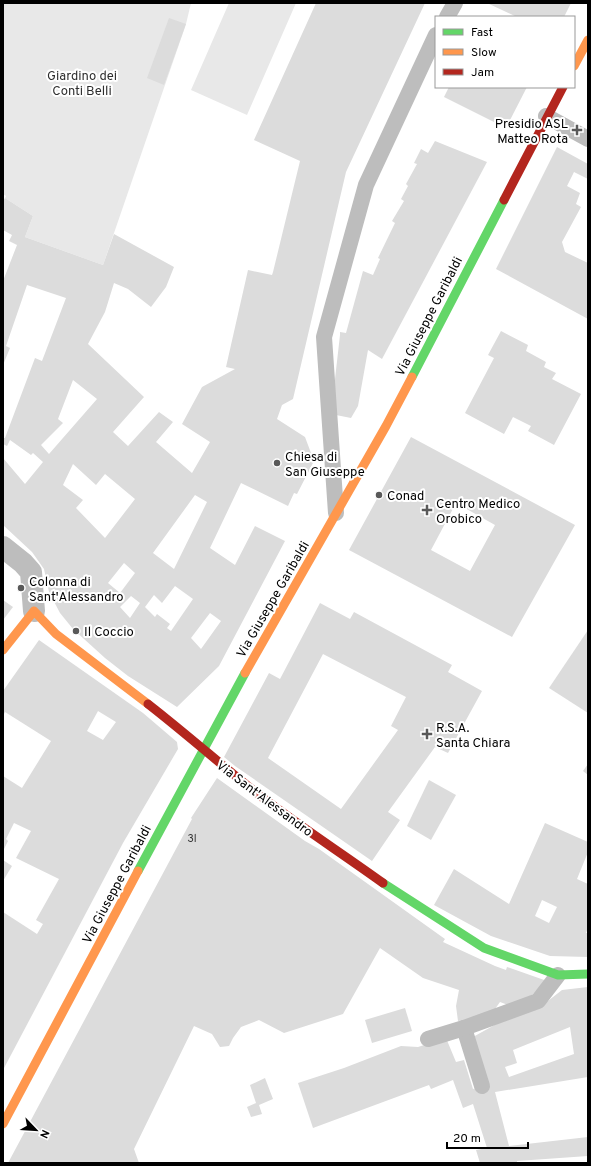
<svg xmlns="http://www.w3.org/2000/svg" width="591" height="1166" viewBox="0 0 591 1166" font-family="Overpass,sans-serif">
<style>
.green{fill:#e8e8e8}
.building{fill:#dcdcdc;fill-rule:evenodd}
.lines{fill:none;stroke-linecap:round;stroke-linejoin:round}
.lane{stroke:#bdbdbd;stroke-width:16}
.street{stroke:#bdbdbd;stroke-width:22}
.fast{stroke:#63d668;stroke-width:9}
.slow{stroke:#ff974d;stroke-width:9}
.jam{stroke:#b3261e;stroke-width:9}
.poi-dot{fill:#595959;stroke:#fff;stroke-width:1.5}
.labels{text-anchor:middle;stroke-width:4;stroke-linejoin:round;paint-order:stroke}
.number-label{font-size:11px;fill:#373737}
.park-label{font-size:13px;fill:#2d2d2d;stroke:#fff}
.poi-label{font-size:13px;fill:#000;stroke:#fff;text-anchor:start}
.street-label{font-size:13px;fill:#000;stroke:#fff}
</style>
<rect width="100%" height="100%" fill="#fff"/>
<g class="green">
<path d="M3,3h188l-5,21 -83,241 -78,-28 8,-21 -28,-18 1,-2 -3,-2z"/>
<path d="M229,3h67l-49,112 -56,-25z"/>
</g>
<g class="building">
<path d="M316,3h109l-79,169 -53,227 -11,6 -5,14 28,18 9,24 -17,33 -3,-1 -6,13 -47,-23 -31,65 25,17 20,-39 30,15 -66,125 -42,41 -49,-31 -23,-18 -32,-29 -13,-16 -11,-21 -5,-23 -12,-17 -29,-27v-67l22,26 18,-22 -10,-9 -2,2 -21,-15 -3,6 -4,-2v-6h2l30,-80 7,3 24,-63 -39,-13 -21,61 4,2 -7,17v-84l14,-36 -8,-4 3,-6 -9,-5v-29l2,-3 28,18 -8,21 78,28 11,-31 60,33 -8,20 -15,20 -23,-18 -14,-6 -9,29 -17,32 56,53 -31,35 15,14 31,-34 14,10 -17,20 36,31 18,-31 -28,-18 20,-37 33,-18 -9,-2 22,-97 24,5 1,-3 27,-111 -46,-21zM73,380l24,19 -48,55 -8,-9 22,-22 -5,-4zM73,464l23,21 9,-11 30,25 -30,39 -29,-30 7,-8 -20,-15zM195,495l12,7 -33,67 -21,-16zM124,563l11,10 -15,20 -12,-10zM175,586l18,13 -22,32 -4,-3 3,-4 -13,-10 -2,3 -10,-10 9,-12 8,8zM131,596l9,7 -10,15 -10,-11zM210,613l11,8 -20,28 -10,-11z"/>
<path d="M487,3h84l-7,14h-47z"/>
<path d="M169,18l17,6 -22,61 -17,-7z"/>
<path d="M449,87h78l-21,41 -62,-31z"/>
<path d="M435,141l52,21 -105,197 -14,-9 -10,56 -7,12 -20,-4 9,-79v-3l6,1 17,-62 10,4 7,-16 -2,-1 17,-35 -3,-2 12,-20 -3,-2 7,-13 -2,-2 11,-20 -3,-1 7,-14 7,4z"/>
<path d="M557,147l31,17v15l-14,-7 -7,14 13,7 -4,11 5,3 -19,35 3,10 23,11v56l-92,-50z"/>
<path d="M501,331l27,14 -2,6 20,11 -2,5 12,6 -4,6 29,15 -27,51 -26,-14 3,-5 -18,-9 -9,17 -39,-21 29,-55 -6,-3z"/>
<path d="M411,437l164,88 -63,112 -163,-87zM456,503l39,22 -25,46 -39,-21z"/>
<path d="M3,600l10,7 -10,13z"/>
<path d="M320,603l30,16 4,-7 98,53 -4,7 34,19 -34,62 -13,-6 -47,65 12,8 -28,41 -137,-95 -11,-9 45,-84 11,6zM323,654l83,43 -15,29 7,4 -57,79 -73,-51z"/>
<path d="M588,630v83l-39,-25z"/>
<path d="M39,640l104,73 34,29 1,7 -55,94 -120,227v-158l34,22 6,-10 -7,-4 23,-41 -43,-21 15,-27 -17,-8 -8,16 2,2 -5,10v-75l19,12 29,-47 -46,-29 -2,4v-25zM98,711l18,11 -13,18 -16,-9z"/>
<path d="M588,764v11l-5,-4z"/>
<path d="M217,778l88,63 14,8 126,90 -2,3 52,24 11,4 1,-3 40,14 -18,17 -21,7 -8,-3 -5,7 -28,11 -9,1 -2,-15 3,-16 -36,-12 -43,-30 -37,66 -59,19 -25,-13 -18,7 -8,11 -4,8 -9,1 -8,-13 -18,-8 -60,123 5,14h-131l184,-344 -1,-1z"/>
<path d="M429,780l27,15 -25,45 -24,-14z"/>
<path d="M545,823l43,19v10l-11,27 11,5v44l-2,5h2v24l-38,-1 -59,-20 -57,-31 20,-36 55,35zM542,900l15,7 -8,16 -14,-7z"/>
<path d="M3,860l9,6 -9,15z"/>
<path d="M588,987v90l-93,15 14,54 79,-9v19l-71,5v2h-37l-4,-13 11,-2 -14,-44 -10,4 -10,-28 -22,9 -2,-4 -116,43 -15,-45 46,-15 57,-22 17,1 28,-9 10,24 8,-2 9,29 16,-5 -16,-47 27,-15 44,-18 18,-14zM570,1027l4,27 -65,23 -4,-10 12,-4 -4,-13z"/>
<path d="M405,1008l7,23 -40,12 -7,-23z"/>
<path d="M265,1078l8,21 -14,6 3,9 -11,3 -4,-10 9,-4 -6,-18z"/>
</g>
<g class="lines">
<g class="lane">
<path d="M447,17l8,-14"/>
<path d="M546,116l42,23"/>
<path d="M336,513l-12,-176 42,-152 70,-150"/>
<path d="M464,1028l18,58"/>
<path d="M428,1039l36,-11 74,-27 20,-26"/>
</g>
<path class="street" d="M3,547l20,16 8,9 3,39"/>
<g class="fast">
<path d="M412,377l92,-177"/>
<path d="M138,871l107,-198"/>
<path d="M383,883l101,65 74,27 30,-1"/>
</g>
<g class="slow">
<path d="M574,66l14,-26"/>
<path d="M3,650l31,-39 22,23 92,70"/>
<path d="M245,673l141,-247 26,-49"/>
<path d="M3,1124l135,-253"/>
</g>
<g class="jam">
<path d="M504,200l59,-113"/>
<path d="M148,704c36,28 70,58 106,87 41,32 86,61 129,92"/>
</g>
</g>
<g class="poi-dot">
<path d="M575 124h4v4h4v4h-4v4h-4v-4h-4v-4h4z"/>
<circle cx="277" cy="463" r="4"/>
<circle cx="379" cy="495" r="4"/>
<path d="M425 504h4v4h4v4h-4v4h-4v-4h-4v-4h4z"/>
<circle cx="21" cy="588" r="4"/>
<circle cx="76" cy="631" r="4"/>
<path d="M425 728h4v4h4v4h-4v4h-4v-4h-4v-4h4z"/>
</g>
<g class="labels">
<g class="number-label">
<text x="192" y="842">3l</text>
</g>
<g class="park-label">
<text x="82" y="80">Giardino dei<tspan x="82" dy="15">Conti Belli</tspan></text>
</g>
<g class="poi-label">
<text x="568" y="128" text-anchor="end">Presidio ASL<tspan x="568" dy="15">Matteo Rota</tspan></text>
<text x="285" y="461">Chiesa di<tspan x="285" dy="15">San Giuseppe</tspan></text>
<text x="387" y="500">Conad</text>
<text x="436" y="508">Centro Medico<tspan x="436" dy="15">Orobico</tspan></text>
<text x="29" y="586">Colonna di<tspan x="29" dy="15">Sant'Alessandro</tspan></text>
<text x="84" y="636">Il Coccio</text>
<text x="436" y="732">R.S.A.<tspan x="436" dy="15">Santa Chiara</tspan></text>
</g>
<g class="street-label">
<text transform="translate(428 316) rotate(-63)" y="5">Via Giuseppe Garibaldi</text>
<text transform="translate(272 599) rotate(-60)" y="5">Via Giuseppe Garibaldi</text>
<text transform="translate(265 798) rotate(37)" y="5">Via Sant'Alessandro</text>
<text transform="translate(116 884) rotate(-62)" y="5">Via Giuseppe Garibaldi</text>
</g>
</g>
<rect width="591" height="1166" fill="none" stroke="#000000" stroke-width="8"/>
<rect x="435" y="16" width="140" height="72" fill="#ffffff" stroke="#999999"/>
<rect x="443" y="29" width="20" height="6" fill="#63d668" stroke="#999999"/>
<text x="471" y="36" font-size="12" fill="#000000">Fast</text>
<rect x="443" y="49" width="20" height="6" fill="#ff974d" stroke="#999999"/>
<text x="471" y="56" font-size="12" fill="#000000">Slow</text>
<rect x="443" y="69" width="20" height="6" fill="#b3261e" stroke="#999999"/>
<text x="471" y="76" font-size="12" fill="#000000">Jam</text>
<g transform="translate(36 1130) rotate(115)" stroke="#ffffff" stroke-width="3" paint-order="stroke">
<path d="M0-3L7 15L0 10L-7 15Z" fill="#000000"/>
<text y="-6" font-size="11" font-weight="bold" text-anchor="middle" fill="#000000">N</text>
</g>
<path d="M447 1142v6h81v-6" fill="none" stroke="#000000" stroke-width="2"/>
<text x="453" y="1142" font-size="12" fill="#000000" stroke="#ffffff" stroke-width="3" paint-order="stroke">20 m</text>
</svg>
